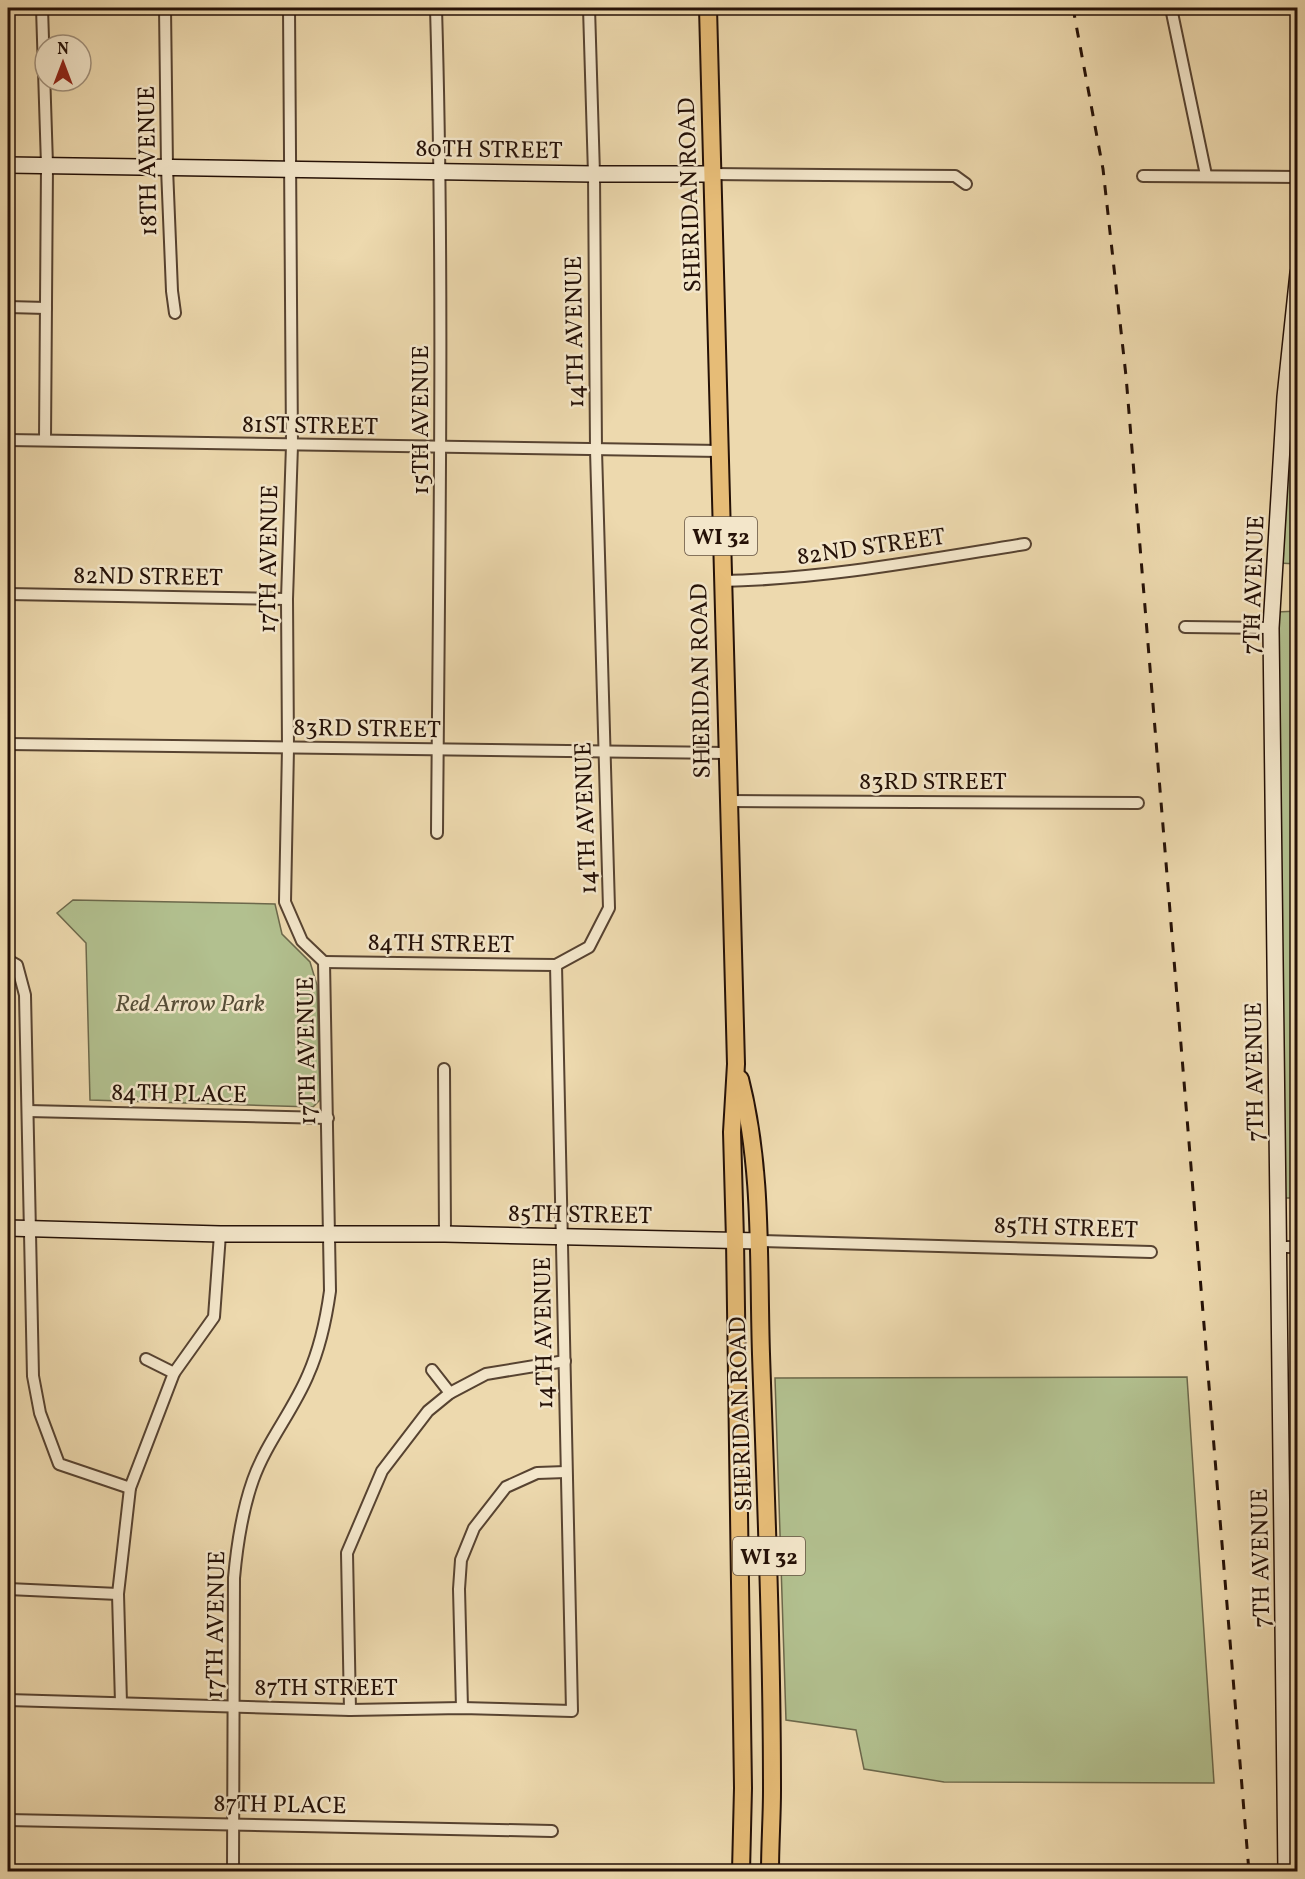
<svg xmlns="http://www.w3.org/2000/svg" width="1305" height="1879" viewBox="0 0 1305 1879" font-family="Vollkorn,serif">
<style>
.green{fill:#b2c08f;stroke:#6c684b;stroke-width:1.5}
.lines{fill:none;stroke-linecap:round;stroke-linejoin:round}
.street-casing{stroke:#574331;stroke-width:14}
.secondary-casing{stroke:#251107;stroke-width:18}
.primary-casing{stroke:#251107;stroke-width:20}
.street{stroke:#f3e6ca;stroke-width:10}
.secondary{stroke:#f3e6ca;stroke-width:15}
.primary{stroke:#e6bc77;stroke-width:16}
.rail{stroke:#251107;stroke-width:3;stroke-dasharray:10 10;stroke-linecap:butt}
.labels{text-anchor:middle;stroke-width:5;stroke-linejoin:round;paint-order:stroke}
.shield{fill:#f3e6ca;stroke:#635142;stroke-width:1.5}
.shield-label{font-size:22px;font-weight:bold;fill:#251107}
.street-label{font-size:24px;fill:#251107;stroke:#f3e6ca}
.park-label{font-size:24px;font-style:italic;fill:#564e37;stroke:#f3e6ca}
</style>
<rect width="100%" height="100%" fill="#edd9ae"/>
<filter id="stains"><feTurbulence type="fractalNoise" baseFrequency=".00333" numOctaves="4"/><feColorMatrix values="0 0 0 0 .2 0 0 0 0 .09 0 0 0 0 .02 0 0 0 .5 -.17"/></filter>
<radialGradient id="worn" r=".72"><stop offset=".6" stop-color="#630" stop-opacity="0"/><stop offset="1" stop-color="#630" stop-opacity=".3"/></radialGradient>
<g class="green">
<path d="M1297,313v251l-18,-1z"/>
<path d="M1298,611l-1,587h-14l-6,-586z"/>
<path d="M73,900l202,4 7,30 28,28 7,23 3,115 -7,7 -223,-7 -4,-157 -29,-30z"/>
<path d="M1187,1377l27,406 -270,-1 -80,-13 -8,-39 -70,-10 -11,-342z"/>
</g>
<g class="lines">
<defs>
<g id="street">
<path d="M42,8l5,157 -2,275"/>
<path d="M165,8l2,160 5,123 3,22"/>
<path d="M436,8c8,275 3,550 1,825"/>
<path d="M1171,8l35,167"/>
<path d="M712,174l243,2 11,8"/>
<path d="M1143,176l155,1"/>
<path d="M8,307l38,1"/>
<path d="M8,440l712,11"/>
<path d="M722,581c102,-2 203,-21 303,-37"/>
<path d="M8,594l279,5"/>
<path d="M1185,627l86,1"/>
<path d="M8,744l718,9"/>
<path d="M728,801l410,2"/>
<path d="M8,960l9,5 8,30 8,381 7,37 19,51 71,24"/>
<path d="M324,962l232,3 33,-18 20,-39 -13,-458 -2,-276 -5,-166"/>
<path d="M444,1069l1,165"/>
<path d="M28,1111l300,7"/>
<path d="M760,1241l391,11"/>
<path d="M1279,1247h19"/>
<path d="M146,1359l28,14"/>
<path d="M432,1370l18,23"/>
<path d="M8,1589l110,5"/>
<path d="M8,1700l342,10 112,-2 110,3 -16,-746"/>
<path d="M121,1703l-3,-109 12,-106 44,-115 40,-56 6,-83"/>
<path d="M462,1708l-3,-119 2,-29 13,-32 32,-41 31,-14 29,-1"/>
<path d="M350,1710l-3,-157 35,-82 46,-60 22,-18 36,-19 79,-13"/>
<path d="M8,1820l544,11"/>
<path d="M233,1872l1,-294c3,-33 8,-67 19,-98 13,-37 40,-69 55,-105 12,-27 18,-55 22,-84l-6,-329 -22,-21 -17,-39 3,-154 -1,-149 5,-154 -3,-437"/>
</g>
<g id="secondary">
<path d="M8,165l586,9h118"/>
<path d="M8,1228l212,6h225l315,7"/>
<path d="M1286,1872l-15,-1244 14,-231 13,-124"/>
</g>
<g id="primary">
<path d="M708,8l28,1056 -4,68 3,108 8,548 -2,84"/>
<path d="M740,1079c23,91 18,183 21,275 5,146 11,291 11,436 0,27 -2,54 -2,82"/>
</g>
</defs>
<use href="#street" class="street-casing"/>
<use href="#secondary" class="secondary-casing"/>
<use href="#primary" class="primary-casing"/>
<use href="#street" class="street"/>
<use href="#secondary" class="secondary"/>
<use href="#primary" class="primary"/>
<path class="rail" d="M1073,8l30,161 23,207 123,1496"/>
</g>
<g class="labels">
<g class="shield">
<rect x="685" y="517" width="72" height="38" rx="4.5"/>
<rect x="733" y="1537" width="72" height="38" rx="4.5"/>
</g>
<g class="shield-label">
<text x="721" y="544">WI 32</text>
<text x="769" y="1564">WI 32</text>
</g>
<g class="street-label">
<text transform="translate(489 149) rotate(1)" y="8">80TH STREET</text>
<text transform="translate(147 161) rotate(-91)" y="8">18TH AVENUE</text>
<text transform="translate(689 195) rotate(-92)" y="8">SHERIDAN ROAD</text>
<text transform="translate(574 332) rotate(-91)" y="8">14TH AVENUE</text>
<text transform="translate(420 420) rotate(-90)" y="8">15TH AVENUE</text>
<text transform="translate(310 425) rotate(1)" y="8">81ST STREET</text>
<text transform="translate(871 546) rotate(-8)" y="8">82ND STREET</text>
<text transform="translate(268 559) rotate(-89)" y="8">17TH AVENUE</text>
<text transform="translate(148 576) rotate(1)" y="8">82ND STREET</text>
<text transform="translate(1253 585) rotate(-88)" y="8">7TH AVENUE</text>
<text transform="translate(700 681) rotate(-91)" y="8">SHERIDAN ROAD</text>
<text transform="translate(367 728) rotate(1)" y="8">83RD STREET</text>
<text x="933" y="789">83RD STREET</text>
<text transform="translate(585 818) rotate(-92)" y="8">14TH AVENUE</text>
<text transform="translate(441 943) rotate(1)" y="8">84TH STREET</text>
<text transform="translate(306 1051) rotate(-91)" y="8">17TH AVENUE</text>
<text transform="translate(1254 1072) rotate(-91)" y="8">7TH AVENUE</text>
<text transform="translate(179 1093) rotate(1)" y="8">84TH PLACE</text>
<text transform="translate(580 1214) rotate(1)" y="8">85TH STREET</text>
<text transform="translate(1066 1227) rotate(2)" y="8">85TH STREET</text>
<text transform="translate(543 1333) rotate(-91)" y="8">14TH AVENUE</text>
<text transform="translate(740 1414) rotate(-92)" y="8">SHERIDAN ROAD</text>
<text transform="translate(1260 1558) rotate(-91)" y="8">7TH AVENUE</text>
<text transform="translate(215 1625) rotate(-89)" y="8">17TH AVENUE</text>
<text x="326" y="1695">87TH STREET</text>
<text transform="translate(280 1804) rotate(1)" y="8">87TH PLACE</text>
</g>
<g class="park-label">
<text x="190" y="1011">Red Arrow Park</text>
</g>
</g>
<rect width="1305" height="1879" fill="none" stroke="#edd9ae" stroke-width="30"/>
<rect x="9" y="9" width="1287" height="1861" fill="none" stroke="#251107" stroke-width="3"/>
<rect x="15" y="15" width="1275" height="1849" fill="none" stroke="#251107" stroke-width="1.5"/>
<g transform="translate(63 63)"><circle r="28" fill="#f3e6ca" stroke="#a1917c" stroke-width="1.5"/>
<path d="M0-4.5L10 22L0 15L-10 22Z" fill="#8f2418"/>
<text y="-9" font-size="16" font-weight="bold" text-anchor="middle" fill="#251107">N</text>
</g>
<rect width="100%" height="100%" filter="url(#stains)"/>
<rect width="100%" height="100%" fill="url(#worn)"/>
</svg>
